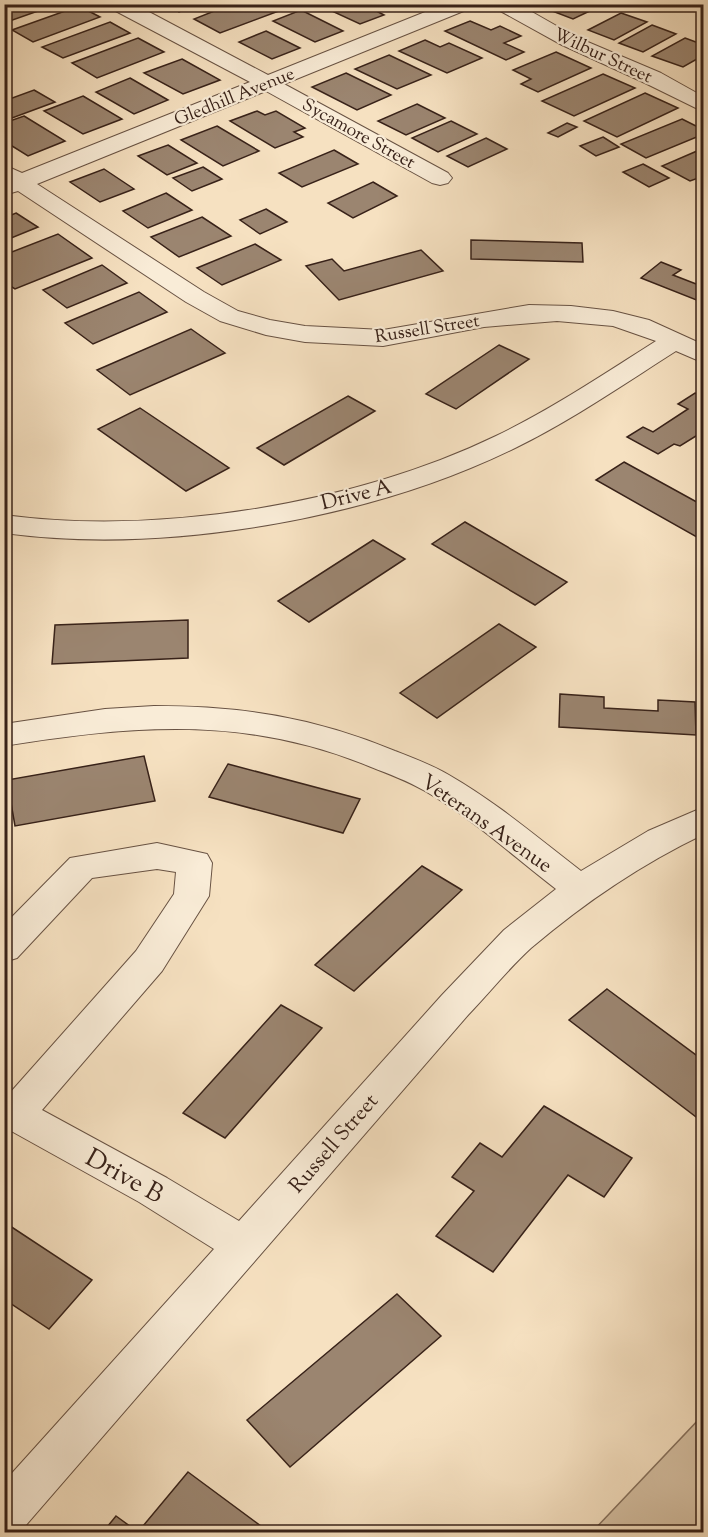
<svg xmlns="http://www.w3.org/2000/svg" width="708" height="1537" viewBox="0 0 708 1537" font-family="'Sorts Mill Goudy',serif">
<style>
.green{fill:#d6c1a4;stroke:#87725e;stroke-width:1.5}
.building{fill:#9b8570;stroke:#382219;stroke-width:1.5}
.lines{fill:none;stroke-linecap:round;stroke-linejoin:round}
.minor-casing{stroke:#685243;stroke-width:2}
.minor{fill:#f9ecd7;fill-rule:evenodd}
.labels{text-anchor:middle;stroke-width:4.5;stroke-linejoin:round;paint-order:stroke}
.far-street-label{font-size:18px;fill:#382219;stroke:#f9ecd7}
.street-label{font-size:21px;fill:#382219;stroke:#f9ecd7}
.near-street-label{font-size:26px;fill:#382219;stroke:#f9ecd7}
</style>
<rect width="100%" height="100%" fill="#f6e1c1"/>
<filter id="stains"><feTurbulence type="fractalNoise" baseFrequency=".00333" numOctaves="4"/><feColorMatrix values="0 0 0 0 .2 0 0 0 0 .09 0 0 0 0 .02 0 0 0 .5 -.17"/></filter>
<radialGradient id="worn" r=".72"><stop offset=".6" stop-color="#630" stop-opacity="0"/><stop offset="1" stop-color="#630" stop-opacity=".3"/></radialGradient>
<path class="green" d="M703,1415v117h-111z"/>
<g class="building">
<path d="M4,4h54l-54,19z"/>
<path d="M166,4h32l-19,8z"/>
<path d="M232,4h44l8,5 -64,24 -26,-14z"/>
<path d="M282,4h30l1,1 -18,7 -15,-7z"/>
<path d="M325,4h38l21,11 -24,9 -39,-18z"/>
<path d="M534,4h48l12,5 -21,10z"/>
<path d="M79,6l21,11 -67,25 -21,-12z"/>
<path d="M301,10l42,21 -28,11 -42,-21z"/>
<path d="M621,13l26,9 -33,18 -26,-10z"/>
<path d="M470,21l21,9 9,-4 21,10 -17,7 20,9 -18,8 -61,-29z"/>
<path d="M110,22l20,11 -67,25 -21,-11z"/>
<path d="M652,25l24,9 -33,18 -24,-9z"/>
<path d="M266,31l34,17 -28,11 -33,-17z"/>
<path d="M138,38l26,14 -67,26 -25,-15z"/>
<path d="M685,38l19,7v10l-21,12 -31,-11z"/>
<path d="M425,40l15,7 9,-4 33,15 -35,15 -48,-22z"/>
<path d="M556,52l35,16 -53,24 -17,-8 10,-5 -18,-9z"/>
<path d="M389,55l42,20 -34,14 -42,-20z"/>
<path d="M182,59l38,21 -37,14 -39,-21z"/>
<path d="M346,73l45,22 -34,15 -45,-23z"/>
<path d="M603,74l32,14 -61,28 -32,-15z"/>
<path d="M130,78l38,22 -34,14 -38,-22z"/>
<path d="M34,90l21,12 -51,19v-20z"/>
<path d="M645,93l33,15 -61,29 -33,-16z"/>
<path d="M83,96l39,23 -39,15 -39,-23z"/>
<path d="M417,104l28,14 -39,17 -28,-14z"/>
<path d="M257,111l8,4 11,-4 29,17 -11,4 9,5 -28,11 -45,-27z"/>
<path d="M24,116l41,25 -37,15 -24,-15v-18z"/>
<path d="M682,119l22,11v4l-58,24 -25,-14z"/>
<path d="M451,121l26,13 -39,18 -26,-14z"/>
<path d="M567,123l10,4 -19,10 -10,-4z"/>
<path d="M217,126l42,25 -36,15 -42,-26z"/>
<path d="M603,137l16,10 -23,9 -16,-10z"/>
<path d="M486,138l21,11 -39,18 -21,-11z"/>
<path d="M168,145l29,18 -30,12 -29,-19z"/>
<path d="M704,148v28l-14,5 -28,-15z"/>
<path d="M334,150l24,14 -56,23 -23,-14z"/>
<path d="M643,164l26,14 -20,9 -26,-15z"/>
<path d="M203,167l19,12 -30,12 -19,-13z"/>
<path d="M104,169l30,20 -34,13 -30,-20z"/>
<path d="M373,182l24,14 -44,22 -25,-15z"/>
<path d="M166,193l26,17 -44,18 -25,-17z"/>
<path d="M266,209l21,13 -27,12 -20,-14z"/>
<path d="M16,213l22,14 -34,14v-23z"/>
<path d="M202,217l29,19 -52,21 -28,-20z"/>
<path d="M58,234l34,24 -77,31 -11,-7v-27z"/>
<path d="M471,240l111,3 1,19 -112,-3z"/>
<path d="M255,244l26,16 -59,25 -25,-17z"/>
<path d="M421,250l22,21 -104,29 -33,-34 26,-7 12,12z"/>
<path d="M661,262l20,8 -8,5 31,12v16l-63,-25z"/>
<path d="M102,265l25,18 -60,25 -24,-18z"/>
<path d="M139,292l28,20 -74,32 -28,-21z"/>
<path d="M191,329l34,24 -95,42 -33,-25z"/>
<path d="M499,345l30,14 -73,50 -30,-15z"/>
<path d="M695,393l9,4v34l-24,15 -6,-2 -16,10 -31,-17 16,-10 10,5 35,-23 -10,-5z"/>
<path d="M348,396l27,15 -91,54 -27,-17z"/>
<path d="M140,408l89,60 -43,23 -88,-62z"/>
<path d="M624,462l80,44v33l-2,1 -106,-60z"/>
<path d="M465,522l102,60 -32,23 -103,-61z"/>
<path d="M373,540l32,19 -96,63 -31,-21z"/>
<path d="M188,620v38l-136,6 3,-39z"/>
<path d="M499,624l37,23 -99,71 -37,-25z"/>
<path d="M560,694l44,3v11l54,3v-11l37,2 1,33 -137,-8z"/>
<path d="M144,756l11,45 -140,25 -8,-46z"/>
<path d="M228,764l132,35 -17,34 -134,-36z"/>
<path d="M422,866l40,24 -108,101 -39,-26z"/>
<path d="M607,989l97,72v62l-135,-103z"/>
<path d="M281,1005l41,23 -97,110 -42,-25z"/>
<path d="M544,1106l88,52 -28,39 -36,-22 -75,97 -57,-36 38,-45 -22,-14 28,-34 22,14z"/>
<path d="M4,1222l88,58 -43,49 -45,-30z"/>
<path d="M397,1294l44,42 -151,131 -43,-47z"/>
<path d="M188,1472l81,60h-131z"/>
<path d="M116,1516l22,16h-35z"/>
</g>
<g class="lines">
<defs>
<g id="minor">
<path d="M107,4h27l134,71 177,-71h29l-3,4 -187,76 164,89 4,5 -4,5 -8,2 -8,-2 -166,-92 -229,93 167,108 34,19 32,9 35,6 78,4 146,-25 42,1 42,5 36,9 55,25v18l-28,-12c-52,33 -104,69 -159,96 -145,72 -352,108 -513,86v-18c156,21 351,-11 492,-79 56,-27 108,-62 160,-95l-43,-15 -56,-5 -73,6 -101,19 -78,-4 -39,-7 -46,-14 -34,-19 -168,-111 -14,4v-30l18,8 228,-91 -140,-74z"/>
<path d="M492,4h26l58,33 85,36 43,24v15l-59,-29 -83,-38 -67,-37z"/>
<path d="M154,706c88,0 159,11 241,45 18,7 37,14 54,24 47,27 89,63 132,96l67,-40 56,-24v27c-63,30 -120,69 -173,114 -22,20 -42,45 -63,67l-448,517h-16v-50l210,-233 -75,-47 -135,-75v-35l5,2 127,-143 38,-57 2,-22 -19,-3 -65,9 -75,80 -13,4v-37l66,-67 87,-15 50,11 5,9 -3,33 -47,75 -120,139 125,68 72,43 203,-226 62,-65 52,-41c-43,-33 -84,-71 -131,-98 -17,-10 -36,-17 -54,-24 -125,-52 -237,-42 -367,-21v-22l101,-15z"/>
</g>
</defs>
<use href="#minor" class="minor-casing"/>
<use href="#minor" class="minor"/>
</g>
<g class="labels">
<g class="far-street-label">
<text transform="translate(603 55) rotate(25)" y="6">Wilbur Street</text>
<text transform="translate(234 96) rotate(-22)" y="6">Gledhill Avenue</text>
<text transform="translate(359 133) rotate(29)" y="6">Sycamore Street</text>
<text transform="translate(427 328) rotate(-9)" y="6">Russell Street</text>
</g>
<g class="street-label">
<text transform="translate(356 494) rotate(-14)" y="7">Drive A</text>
<text transform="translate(487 823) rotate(35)" y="7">Veterans Avenue</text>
<text transform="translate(333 1143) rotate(-49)" y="7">Russell Street</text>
</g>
<g class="near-street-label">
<text transform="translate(125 1175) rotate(29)" y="9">Drive B</text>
</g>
</g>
<rect width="708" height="1537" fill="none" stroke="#f6e1c1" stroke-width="24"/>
<rect x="6" y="6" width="696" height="1525" fill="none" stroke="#382219" stroke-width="3"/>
<rect x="12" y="12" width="684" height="1513" fill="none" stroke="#382219" stroke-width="1.5"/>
<rect width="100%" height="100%" filter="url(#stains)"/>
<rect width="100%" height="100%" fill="url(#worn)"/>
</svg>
